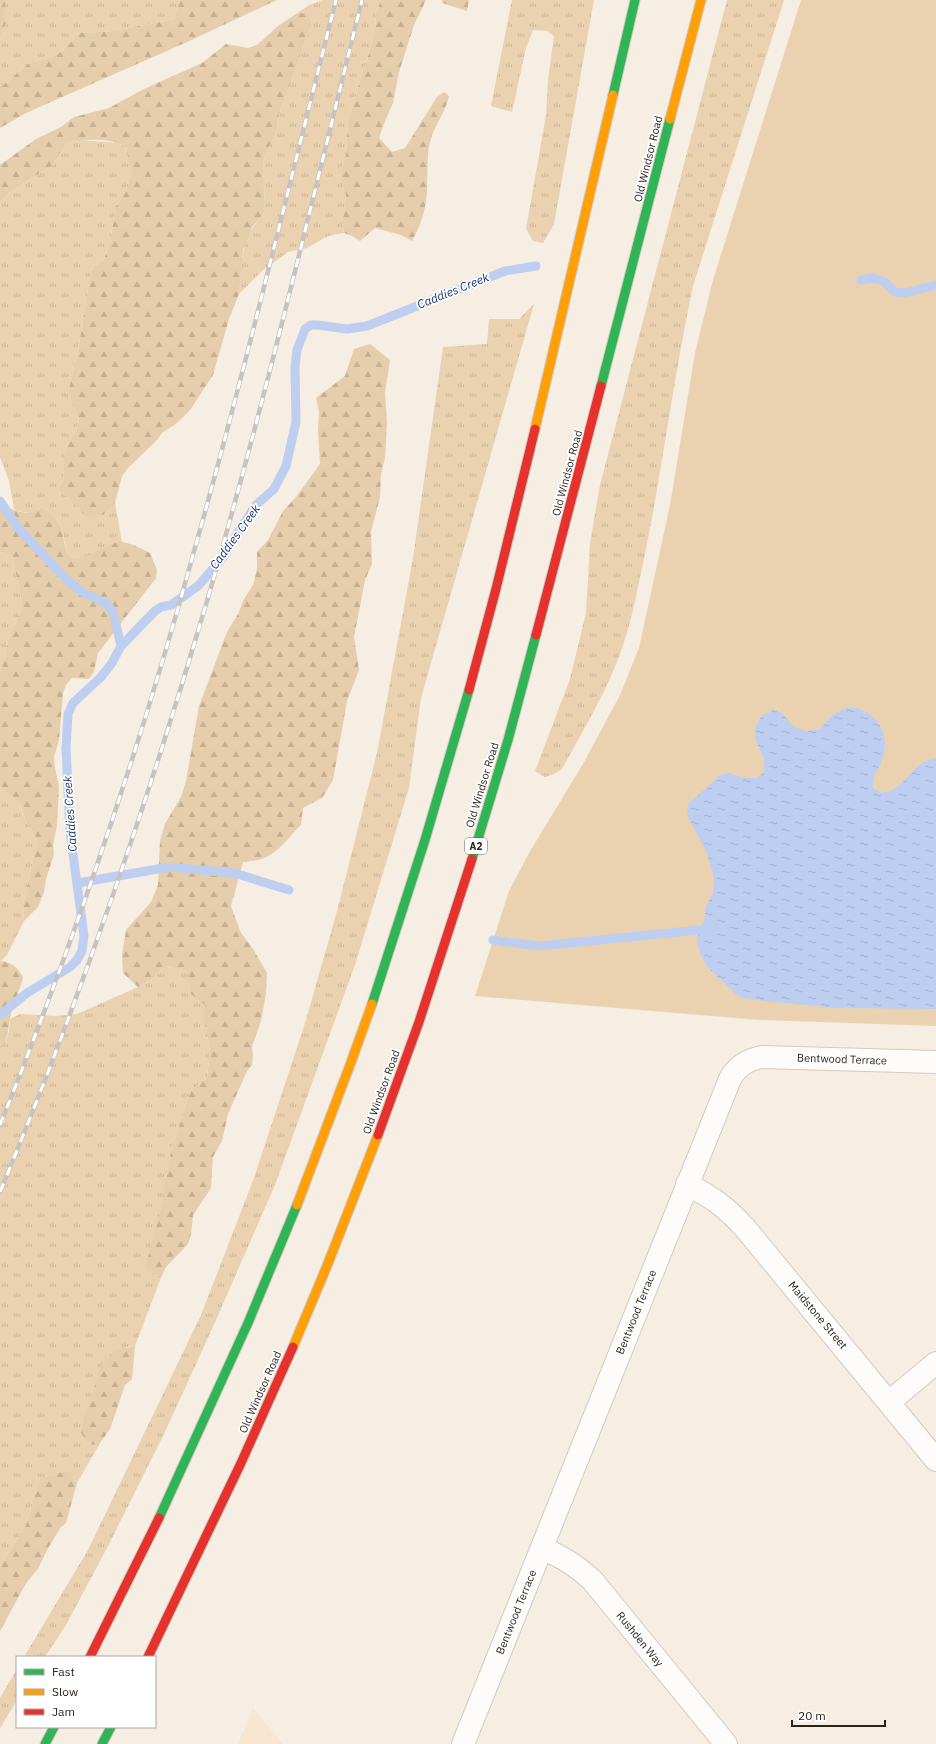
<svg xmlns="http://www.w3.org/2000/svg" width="936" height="1744" viewBox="0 0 936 1744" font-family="'IBM Plex Sans',sans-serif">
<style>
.built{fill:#f8e6d1}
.grass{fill:url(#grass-tufts)}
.forest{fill:url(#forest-firs)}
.park{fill:#ead2b1}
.water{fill:url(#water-ripples)}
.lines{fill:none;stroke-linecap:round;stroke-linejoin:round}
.stream{stroke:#bdcef0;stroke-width:9}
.street-casing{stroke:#d2cbc2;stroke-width:24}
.fast-casing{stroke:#d2cbc2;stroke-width:11}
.slow-casing{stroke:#d2cbc2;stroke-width:11}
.jam-casing{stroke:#d2cbc2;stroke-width:11}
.street{stroke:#fefcfb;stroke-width:22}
.fast{stroke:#30b455;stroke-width:9}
.slow{stroke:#ff9f0a;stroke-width:9}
.jam{stroke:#e5322d;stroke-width:9}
.rail-casing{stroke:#c6c3c0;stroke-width:4.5}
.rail{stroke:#fff;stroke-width:3;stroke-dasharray:9;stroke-linecap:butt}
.labels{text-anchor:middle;stroke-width:3.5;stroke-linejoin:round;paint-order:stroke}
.shield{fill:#fff;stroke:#6a655f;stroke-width:1}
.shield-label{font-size:10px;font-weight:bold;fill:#2a231a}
.street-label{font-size:11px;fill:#2a231a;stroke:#fff}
.water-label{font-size:12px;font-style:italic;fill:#173370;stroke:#fff}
</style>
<defs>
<pattern id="grass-tufts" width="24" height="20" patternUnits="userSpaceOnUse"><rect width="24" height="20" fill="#ead2b1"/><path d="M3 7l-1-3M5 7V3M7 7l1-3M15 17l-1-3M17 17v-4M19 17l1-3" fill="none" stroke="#c9b498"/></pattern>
<pattern id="forest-firs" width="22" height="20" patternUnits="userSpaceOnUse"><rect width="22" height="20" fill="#e6cdac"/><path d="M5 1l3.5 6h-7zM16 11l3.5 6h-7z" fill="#c5b093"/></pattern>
<pattern id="water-ripples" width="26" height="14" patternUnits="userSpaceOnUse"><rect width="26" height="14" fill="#bdcef0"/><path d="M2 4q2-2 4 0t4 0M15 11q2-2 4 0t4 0" fill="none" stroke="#a3b1cd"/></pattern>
</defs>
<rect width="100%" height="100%" fill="#f6ede3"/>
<path class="built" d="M253,1708l30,36h-45z"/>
<g class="grass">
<path d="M5,0h175l-6,19 -60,12 -35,2 -16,18 -16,8 -18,4 -25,22 -4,1v-46l5,-15z"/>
<path d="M323,0h58l-5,13 -1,18 -10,37 -4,7 -6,25 -7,20 -2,34 -4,15v17l4,8 -2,20 -2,8 2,11 -16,3 -21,12 -19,4 -26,19 -23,23c3,-36 1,-53 26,-82l-2,-52 15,-32 -1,-8 35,-98 -4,-7 -9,-3 10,-7z"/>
<path d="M512,0h82l-40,224 -11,19 -10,-2 -7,-12 20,-114 2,-35 6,-44 -7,-5 -14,-1 -7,18 -14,64 -21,-6z"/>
<path d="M727,0h57l-91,286c-19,89 -30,179 -48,268 -7,31 -12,63 -23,94 -14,42 -39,82 -60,121l-8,5 -9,3 -10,-6 35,-92 16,-66 4,-70 10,-58z"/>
<path d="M79,140l39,3 8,4 5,28 -5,17 -11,16 -5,35 -6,16 -13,11 -13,81 -10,42 11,27 -2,9 -13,24v18l-1,10 -5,8 12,10 16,18 17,-2 12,-12 7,39c-17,4 -33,17 -50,17 -15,-20 1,-33 -30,-52 -11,6 -17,8 -28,2l-5,-28 -9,-24v-255l10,-10 44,-28 4,-9 11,-13z"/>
<path d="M534,304l-113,394 -12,90 -54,177 -80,220 -59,135 -51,112 -57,114 -42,79 -21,32h-21l64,-107 113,-235 53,-137 52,-158 31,-109 40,-158 36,-195 30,-211 44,-3 2,-25h30z"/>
<path d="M0,552l12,3 10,47 -1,8 -13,31 -3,18 -5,13z"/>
<path d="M0,786l20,18 6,16 11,19 -1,8 -13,58 1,16 -17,34 -7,7z"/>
<path d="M165,966l22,5 5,23 14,11 -2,16 6,29 -3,28 -17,14 -19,59 -17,125 8,-1 -27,71 -8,1 -38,60 -9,24 11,14 9,-2 -23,40 -7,-12c-11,1 -19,5 -30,7l-14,47 -26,41v-515c7,-9 10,-21 10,-32l10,-5 35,2 22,-2 61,-27 14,-8z"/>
<path d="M17,1669v31l-17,28v-30z"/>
</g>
<g class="forest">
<path d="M0,0h5v25l-5,15z"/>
<path d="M180,0h97l-90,42 -161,71 -26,15v-42l4,-1 25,-22 18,-4 16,-8 16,-18 35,-2 60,-12z"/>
<path d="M381,0h45l-12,25 -15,47 -6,31 -8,18 -6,17 13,14 13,-4 32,-51 7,-5 5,4c-3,14 -12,26 -17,39 -6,17 -4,36 -5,53 0,19 -6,37 -15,53l-11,-6 -26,-7 -15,13 -8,-5 -8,-3 -2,-11 2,-8 2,-20 -4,-8v-17l4,-15 2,-34 7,-20 6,-25 4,-7 10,-37 1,-18z"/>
<path d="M442,0h27l-2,11 -25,-8z"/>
<path d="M299,12l9,3 4,7 -35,98 1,8 -15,32 2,52 -12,14 -10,24 -4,44 -10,25 -16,56 -23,35 -13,13 -15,10 -5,7 -29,28 -6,8 -7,27 -12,12 -17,2 -16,-18 -12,-10 5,-8 1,-10v-18l13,-24 2,-9 -11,-27 10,-42 13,-81 13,-11 6,-16 5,-35 11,-16 5,-17 -5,-28c-15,-9 -40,-8 -57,-5l-11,13 -4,9 -44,28 -10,10v-37l36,-26 25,-12 13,-10 35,-9 35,-19 58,-26 24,-19 22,4 9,-3 21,-19z"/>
<path d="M370,344l20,16 -5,32 2,31 -2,35 -4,16 -1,23 -9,35 1,32 -7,16 -11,57 5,33 -12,31 -14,79 -11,18 -19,10 -2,17c-13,12 -21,27 -39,34 -6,2 -13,2 -19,3l-12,44 10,27 12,16 14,24 -1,21 -5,27 -9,25 1,9 -1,10 -5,6 -19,43 -6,27 -9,16 -2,31 -18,27 -2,19 -3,10 -22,23 -4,8 -8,1 -9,-8 17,-62 9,-55 19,-59 17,-14 3,-28 -6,-29 1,-16 -14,-11 -4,-23 -22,-5 -13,13 -14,8 -15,-14 -1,-18 4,-25 25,-28 7,-17 2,-45 5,-16 16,-27 5,-16 13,-75 28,-74 11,-18 6,-15 9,-14 4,-16v-17l11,-12 15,-29 13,-14 24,-33 -2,-34 1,-18 -3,-14 29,-22 9,-27z"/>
<path d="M0,504c19,7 22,14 42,3 31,19 14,32 30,52 18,0 33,-16 49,-17 8,0 21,7 29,11l7,17 -1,8 -58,75 -4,19 -5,7 -17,-1 -6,7 -3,8 -4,47 -5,17 1,11 4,18 -2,39 -4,20 1,9 -8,25 -2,13 -6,15 -14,14 -1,-16 13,-58 1,-8 -11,-19 -6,-16 -20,-18v-114l5,-13 3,-18 13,-31 1,-8 -10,-47 -12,-3z"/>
<path d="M3,961c11,3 15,7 20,17 -4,13 -10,27 -13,40 -2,13 -2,21 -10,33v-89z"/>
<path d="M135,1346l-3,33 -7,6 -15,44 -10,14 -8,2 -7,-6 -5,-8 22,-67 15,-14z"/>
<path d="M70,1471l7,12 -11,40 -5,4 -14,23 -9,19 -12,14 -26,48v-65l26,-41 14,-47c11,-2 19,-6 30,-7z"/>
</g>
<path class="park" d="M801,0h135v1026l-177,-6 -284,-24 34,-105 20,-38 54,-89 37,-69 19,-47 31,-143 25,-152 18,-73z"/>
<path class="water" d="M845,708c5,0 11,-1 15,1 21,7 30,31 22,51 -4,12 -10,14 -9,28 20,16 35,-17 51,-26 3,-2 8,-3 12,-4v251l-99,-1 -92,-9 -8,-4 -30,-28 -7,-14 -3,-12 2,-11 5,-9 2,-14 7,-14 1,-9 -1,-10 -7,-23 -19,-36 1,-11 24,-21 7,-8 10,-2 14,5h14l7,-6v-13l-8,-18 -1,-13 6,-12 12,-6 9,3 12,14 12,4 12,-1 14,-14z"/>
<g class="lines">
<g class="stream">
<path d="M861,280l12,-2 10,3 12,11 10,1 31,-8"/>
<path d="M0,501l19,28 48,51 15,12 24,11 7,9 8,34"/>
<path d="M78,883l91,-16 65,6 55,17"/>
<path d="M493,940l46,6 160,-16 13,2"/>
<path d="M0,1015l27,-22 43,-26 7,-7 5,-9 2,-15 -14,-104 -4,-84 2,-34 5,-11 28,-26 11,-14 9,-17 34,-35 6,-4 10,-2 27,-19 26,-30 16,-27 16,-24 18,-16 12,-23 10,-44 -1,-55 2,-17 8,-21 6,-4h6l30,4 20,-3 138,-55 31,-5"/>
</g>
<defs>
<g id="street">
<path d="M687,1184c26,14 38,22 58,44l191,232"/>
<path d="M889,1402l47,-39"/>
<path d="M542,1548c20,9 34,17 50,32l134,164"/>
<path d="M463,1744l267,-665c7,-13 17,-19 32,-22l174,5"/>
</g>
<g id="fast">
<path d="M613,95l22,-95"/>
<path d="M601,386l69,-267"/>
<path d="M472,859l36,-119 28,-105"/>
<path d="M372,1004l53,-164 44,-150"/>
<path d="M159,1518l89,-195 49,-118"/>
<path d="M45,1744l9,-17"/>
<path d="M102,1744l9,-17"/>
</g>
<g id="slow">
<path d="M670,119l31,-119"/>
<path d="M535,429l78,-334"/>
<path d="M297,1205l53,-140 22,-61"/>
<path d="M293,1347l34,-81 51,-131"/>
</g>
<g id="jam">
<path d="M536,635l65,-249"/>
<path d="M469,690l27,-101 39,-160"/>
<path d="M378,1135l41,-113 53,-163"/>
<path d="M90,1657l69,-139"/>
<path d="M148,1657l93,-194 52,-116"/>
</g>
</defs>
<use href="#street" class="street-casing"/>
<use href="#fast" class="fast-casing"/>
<use href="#slow" class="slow-casing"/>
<use href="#jam" class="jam-casing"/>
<use href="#street" class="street"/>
<use href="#fast" class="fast"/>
<use href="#slow" class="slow"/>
<use href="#jam" class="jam"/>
<defs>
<g id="rail">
<path d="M0,1125c75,-186 140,-378 193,-570 52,-184 96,-370 143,-555"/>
<path d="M0,1192c80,-193 148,-390 207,-591 58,-199 105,-400 155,-601"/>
</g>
</defs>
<use href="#rail" class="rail-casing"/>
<use href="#rail" class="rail"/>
</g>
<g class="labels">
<rect class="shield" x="465" y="838" width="22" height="16" rx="3"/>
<g class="shield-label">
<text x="476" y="850">A2</text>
</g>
<g class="street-label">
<text transform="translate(648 159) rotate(-76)" y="4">Old Windsor Road</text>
<text transform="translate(567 473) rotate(-75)" y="4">Old Windsor Road</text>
<text transform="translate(482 785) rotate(-73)" y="4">Old Windsor Road</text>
<text transform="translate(842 1059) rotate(2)" y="4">Bentwood Terrace</text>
<text transform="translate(381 1092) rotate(-70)" y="4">Old Windsor Road</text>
<text transform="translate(636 1312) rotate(-68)" y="4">Bentwood Terrace</text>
<text transform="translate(818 1315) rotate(50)" y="4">Maidstone Street</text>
<text transform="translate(260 1392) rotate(-66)" y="4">Old Windsor Road</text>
<text transform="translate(516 1612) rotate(-68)" y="4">Bentwood Terrace</text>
<text transform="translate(640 1639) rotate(51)" y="4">Rushden Way</text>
</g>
<g class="water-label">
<text transform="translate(453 291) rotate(-22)" y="4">Caddies Creek</text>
<text transform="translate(235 537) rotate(-54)" y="4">Caddies Creek</text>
<text transform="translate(70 814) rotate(-94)" y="4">Caddies Creek</text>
</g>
</g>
<rect x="16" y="1656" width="140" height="72" fill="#ffffff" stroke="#aaa7a3"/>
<rect x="24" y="1669" width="20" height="6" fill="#30b455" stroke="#aaa7a3"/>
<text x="52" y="1676" font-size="12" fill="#2a231a">Fast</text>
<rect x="24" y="1689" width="20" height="6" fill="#ff9f0a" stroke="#aaa7a3"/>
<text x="52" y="1696" font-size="12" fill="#2a231a">Slow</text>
<rect x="24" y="1709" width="20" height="6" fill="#e5322d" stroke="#aaa7a3"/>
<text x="52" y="1716" font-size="12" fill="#2a231a">Jam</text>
<path d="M792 1720v6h93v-6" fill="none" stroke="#2a231a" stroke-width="2"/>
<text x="798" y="1720" font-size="12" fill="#2a231a" stroke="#ffffff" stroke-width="3" paint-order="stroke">20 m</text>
</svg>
